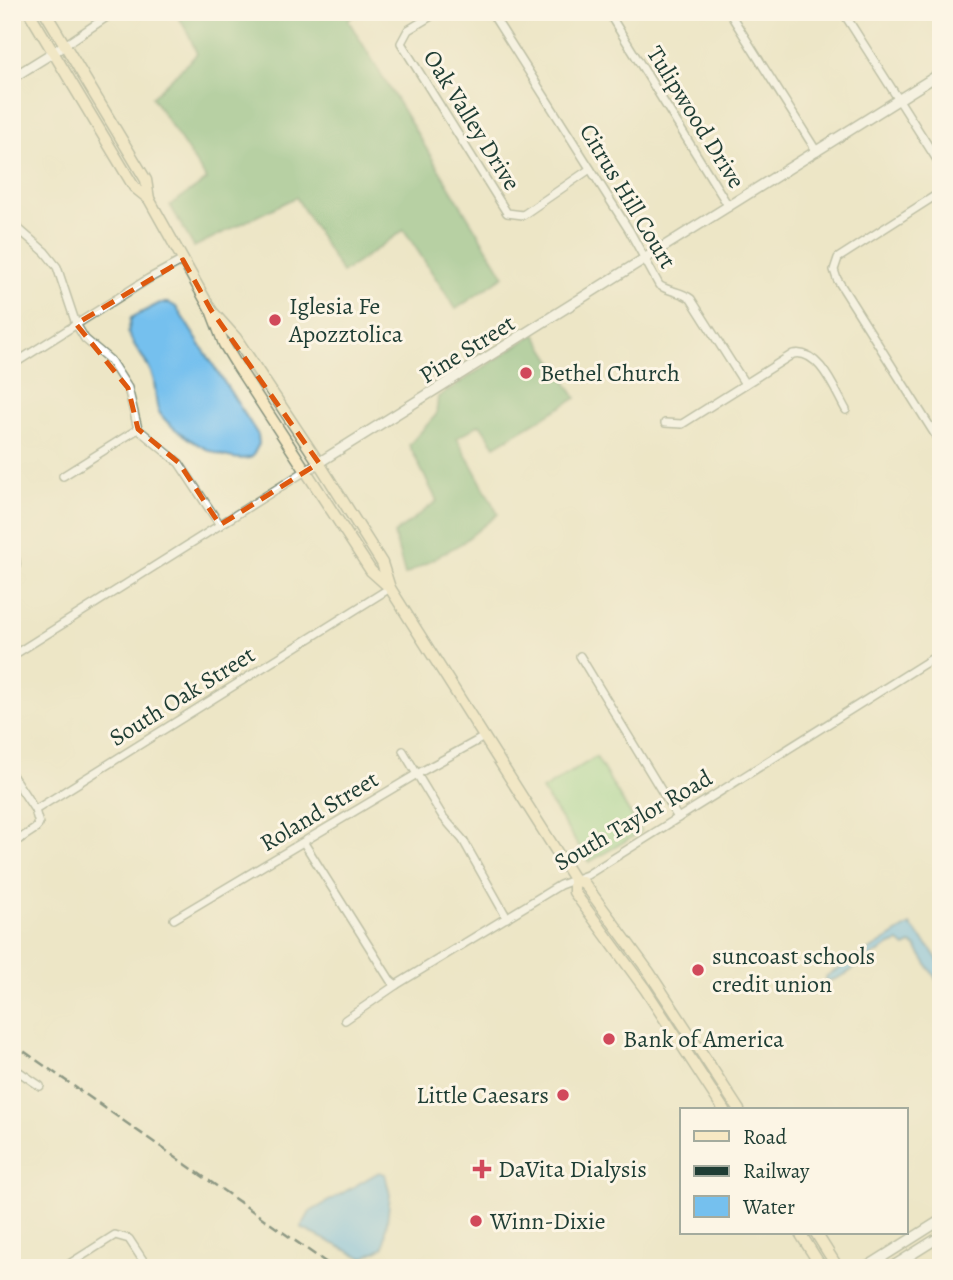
<svg xmlns="http://www.w3.org/2000/svg" width="953" height="1280" viewBox="0 0 953 1280" font-family="Alegreya,serif">
<style>
.green{fill:#92d48c;stroke:#588860;stroke-width:2}
.forest{fill:#75b678;stroke:#4a7a56;stroke-width:2}
.water{fill:#75c0ee;stroke:#4a7e91;stroke-width:2}
.lines{fill:none;stroke-linecap:round;stroke-linejoin:round}
.minor-casing{stroke:#86927d;stroke-width:10}
.tertiary-casing{stroke:#86927d;stroke-width:12}
.secondary-casing{stroke:#86927d;stroke-width:13}
.minor{stroke:#fff;stroke-width:7}
.tertiary{stroke:#fff;stroke-width:9}
.secondary{stroke:#f7e8c3;stroke-width:10}
.rail{stroke:#1f3d34;stroke-width:2.5;stroke-dasharray:10 5;stroke-linecap:butt}
.marked{fill:none;stroke:#de580e;stroke-width:5;stroke-dasharray:14 9;stroke-linejoin:round}
.poi-dot{fill:#d1495b;stroke:#fcf5e5;stroke-width:2.5}
.labels{text-anchor:middle;stroke-width:6;stroke-linejoin:round;paint-order:stroke}
.street-label{font-size:24px;fill:#1f3d34;stroke:#fcf5e5}
.poi-label{font-size:24px;fill:#1f3d34;stroke:#fcf5e5;text-anchor:start}
</style>
<rect width="100%" height="100%" fill="#fcf5e5"/>
<filter id="ink" filterUnits="userSpaceOnUse"><feTurbulence type="fractalNoise" baseFrequency=".0143" numOctaves="2"/><feDisplacementMap in="SourceGraphic" scale="14" xChannelSelector="R" yChannelSelector="G"/><feConvolveMatrix kernelMatrix="1 2 1 2 8 2 1 2 1" color-interpolation-filters="sRGB"/></filter>
<filter id="wash" filterUnits="userSpaceOnUse"><feTurbulence type="fractalNoise" baseFrequency=".00686" numOctaves="4" result="noise"/><feDisplacementMap in="SourceGraphic" scale="28" xChannelSelector="R" yChannelSelector="G"/><feGaussianBlur stdDeviation="1.57" result="paint"/><feColorMatrix in="noise" values="0 0 0 0 0 0 0 0 0 0 0 0 0 0 0 0 0 1.4 0 .05"/><feComposite in="paint" operator="in"/></filter>
<g filter="url(#wash)">
<rect width="100%" height="100%" fill="#ede6c6"/>
<path class="green" d="M596,757l45,75 -52,30 -47,-72z"/>
<g class="forest">
<path d="M176,12h184l-12,8 156,256 -48,33 -52,-79 -62,43 -46,-76 -102,50 -24,-42 37,-25 -55,-83 45,-43 -8,-19z"/>
<path d="M535,334l41,64 -81,48 -15,-22 -23,14 41,76 -36,29 -57,32 -11,-41 43,-33 -28,-56 27,-30 2,-18z"/>
</g>
<g class="water">
<path d="M160,303h9l7,4 82,128 1,9 -7,13c-25,10 -80,-24 -93,-45 -5,-9 -2,-26 -7,-37 -5,-15 -18,-27 -24,-42l3,-15z"/>
<path d="M910,925l20,23 11,17v22l-25,-40 -5,-3 -6,3 -6,-5c-24,6 -52,39 -74,39v-4z"/>
<path d="M379,1172l6,2 5,21 -6,52 -21,11 -62,-30 9,-16z"/>
</g>
</g>
<g filter="url(#ink)">
<g class="lines">
<defs>
<g id="minor">
<path d="M438,12l-30,18 -7,13 106,170 16,2 67,-46"/>
<path d="M491,12l138,218 30,55c10,7 22,6 32,14l54,85"/>
<path d="M611,12l-1,3 119,192"/>
<path d="M729,12l88,140"/>
<path d="M843,12l98,154"/>
<path d="M65,45l49,-33"/>
<path d="M941,192l-103,66 -4,12 3,9 104,165"/>
<path d="M12,223l33,29 12,15 19,57 9,15 25,21 18,28 10,41 41,34 41,62"/>
<path d="M12,365l136,-86 35,-19"/>
<path d="M665,423l17,1 111,-70c26,-6 42,37 53,56"/>
<path d="M63,476l75,-47"/>
<path d="M12,550c5,9 6,18 0,26"/>
<path d="M12,656l295,-186"/>
<path d="M580,656l98,162"/>
<path d="M403,751l40,66 20,23 44,78"/>
<path d="M12,775l23,35 4,14 -4,5 -23,15"/>
<path d="M35,810l355,-222"/>
<path d="M304,843l86,137 6,5"/>
<path d="M174,919l243,-145 67,-37"/>
<path d="M345,1020l51,-35 164,-100 27,-10 354,-222"/>
<path d="M12,1067l28,19"/>
<path d="M63,1268l52,-33 14,4 19,29"/>
</g>
<g id="tertiary">
<path d="M12,78l53,-33"/>
<path d="M307,470l634,-397"/>
<path d="M865,1268l76,-48"/>
<path d="M890,1268l51,-32"/>
</g>
<g id="secondary">
<path d="M29,12l105,175 15,12 62,111 13,34 14,23 133,204 19,17"/>
<path d="M45,12l101,168 3,19"/>
<path d="M211,310l25,28 83,125 63,100 8,25 184,291v13l71,97 79,121"/>
<path d="M574,879l10,4 65,89 90,138"/>
<path d="M800,1233l22,35"/>
<path d="M816,1233l22,35"/>
</g>
</defs>
<use href="#minor" class="minor-casing"/>
<use href="#tertiary" class="tertiary-casing"/>
<use href="#secondary" class="secondary-casing"/>
<use href="#minor" class="minor"/>
<use href="#tertiary" class="tertiary"/>
<use href="#secondary" class="secondary"/>
<path class="rail" d="M12,1043l322,225"/>
</g>
</g>
<path d="M0 0H953V1280H0ZM183,260l28,50 108,153 -99,62 -41,-62 -41,-34 -10,-41 -52,-64z" fill="#ede6c6" fill-opacity=".55" fill-rule="evenodd"/>
<path class="marked" d="M183,260l28,50 108,153 -99,62 -41,-62 -41,-34 -10,-41 -52,-64z"/>
<g class="poi-dot">
<circle cx="275" cy="320" r="7"/>
<circle cx="526" cy="373" r="7"/>
<circle cx="698" cy="970" r="7"/>
<circle cx="609" cy="1039" r="7"/>
<circle cx="563" cy="1095" r="7"/>
<path d="M478.5 1158.5h7v7h7v7h-7v7h-7v-7h-7v-7h7z"/>
<circle cx="476" cy="1221" r="7"/>
</g>
<g class="labels">
<g class="street-label">
<text transform="translate(696 117) rotate(58)" y="8">Tulipwood Drive</text>
<text transform="translate(472 120) rotate(58)" y="8">Oak Valley Drive</text>
<text transform="translate(628 196) rotate(59)" y="8">Citrus Hill Court</text>
<text transform="translate(467 349) rotate(-32)" y="8">Pine Street</text>
<text transform="translate(182 696) rotate(-32)" y="8">South Oak Street</text>
<text transform="translate(319 811) rotate(-31)" y="8">Roland Street</text>
<text transform="translate(633 820) rotate(-30)" y="8">South Taylor Road</text>
</g>
<g class="poi-label">
<text x="289" y="314">Iglesia Fe<tspan x="289" dy="28">Apozztolica</tspan></text>
<text x="540" y="381">Bethel Church</text>
<text x="712" y="964">suncoast schools<tspan x="712" dy="28">credit union</tspan></text>
<text x="623" y="1047">Bank of America</text>
<text x="549" y="1103" text-anchor="end">Little Caesars</text>
<text x="498" y="1177">DaVita Dialysis</text>
<text x="490" y="1229">Winn-Dixie</text>
</g>
</g>
<rect width="953" height="1280" fill="none" stroke="#fcf5e5" stroke-width="42"/>
<rect x="680" y="1108" width="228" height="126" fill="#fcf5e5" stroke="#a4ab9e" stroke-width="2"/>
<rect x="694" y="1131" width="35" height="10" fill="#f7e8c3" stroke="#a4ab9e" stroke-width="2"/>
<text x="743" y="1144" font-size="21" fill="#1f3d34">Road</text>
<rect x="694" y="1166" width="35" height="10" fill="#1f3d34" stroke="#a4ab9e" stroke-width="2"/>
<text x="743" y="1178" font-size="21" fill="#1f3d34">Railway</text>
<rect x="694" y="1196" width="35" height="21" fill="#75c0ee" stroke="#a4ab9e" stroke-width="2"/>
<text x="743" y="1214" font-size="21" fill="#1f3d34">Water</text>
</svg>
